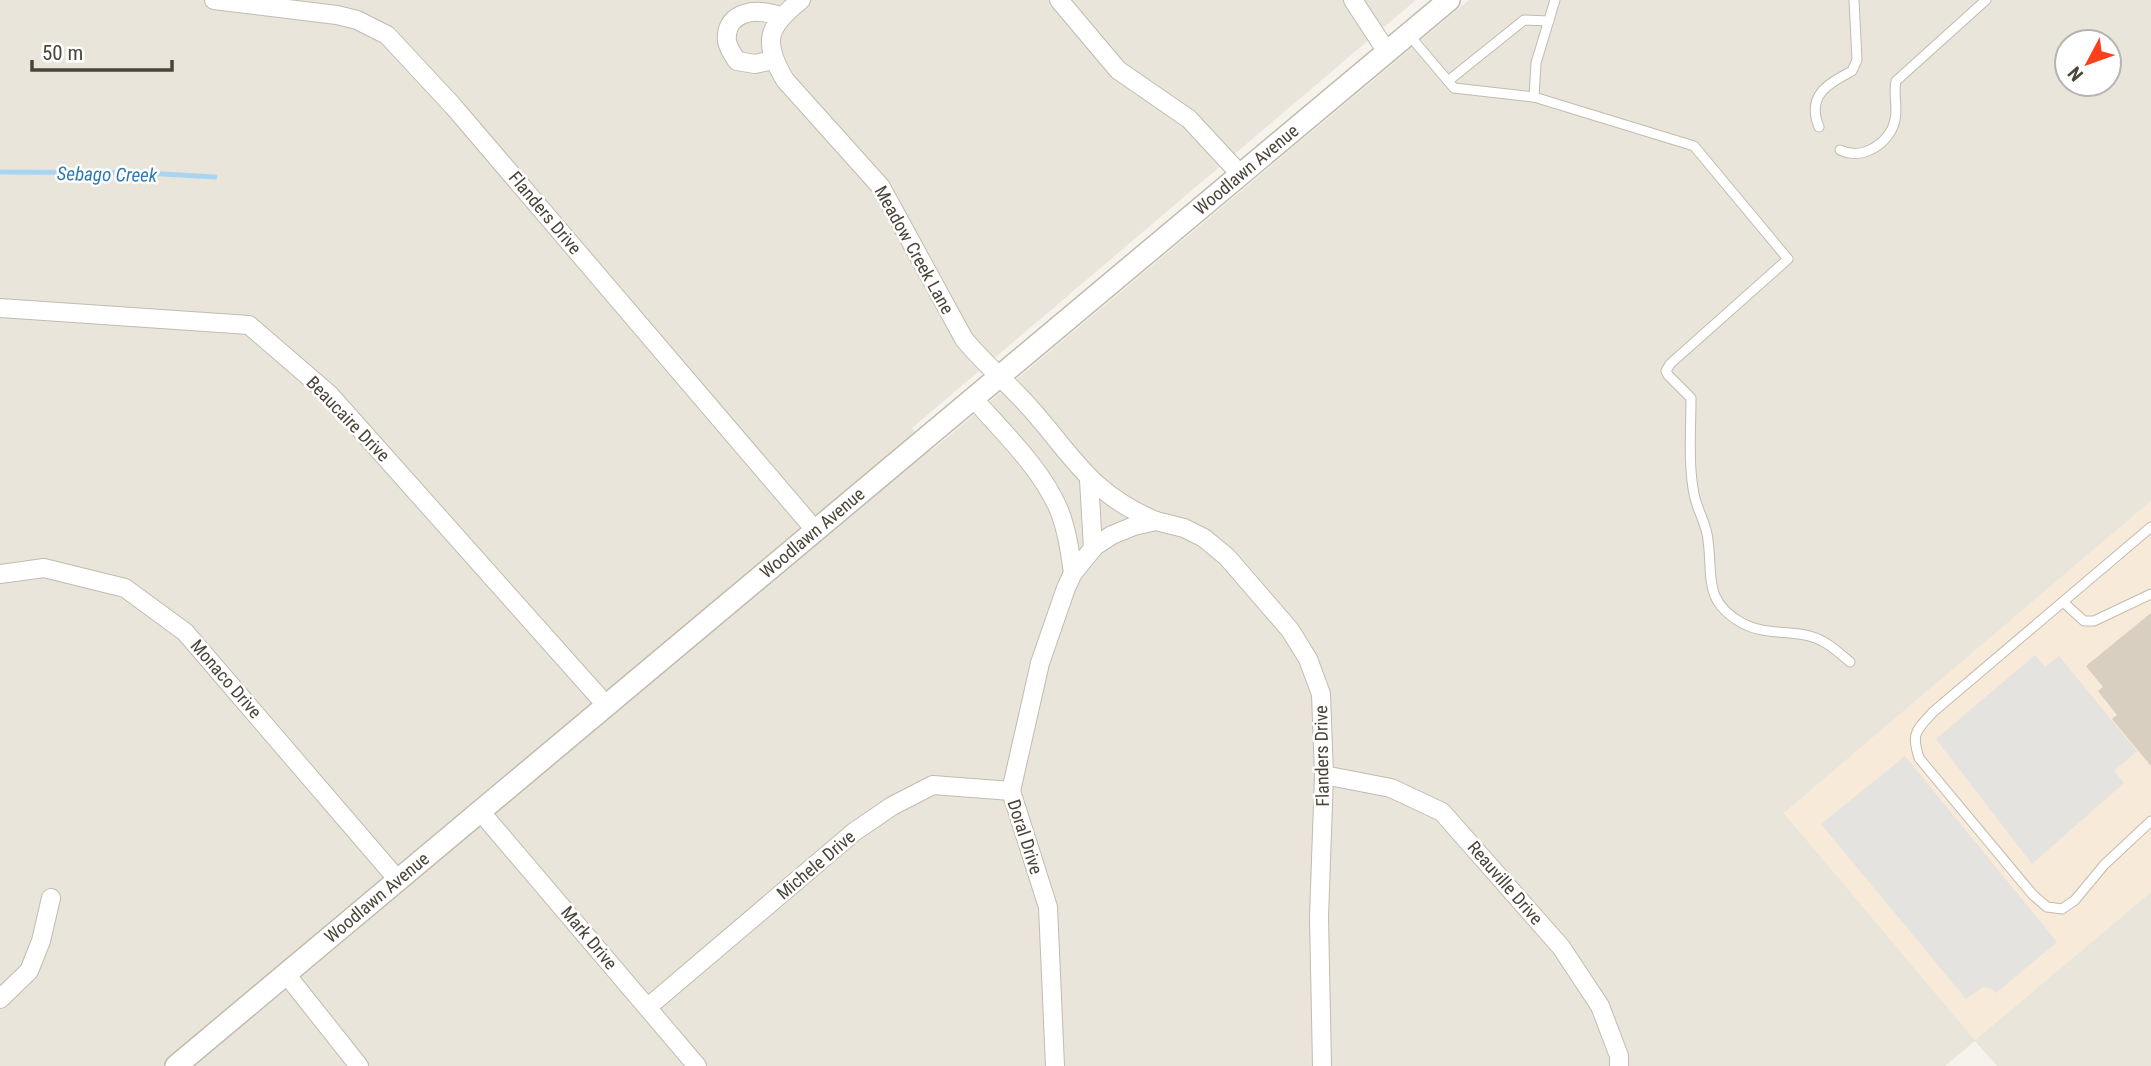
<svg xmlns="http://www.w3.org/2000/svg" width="2151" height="1066" viewBox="0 0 2151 1066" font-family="'Roboto Condensed',sans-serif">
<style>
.residential{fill:#eae5da;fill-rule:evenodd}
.commercial{fill:#f7ead8}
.parking{fill:#e5e3e0}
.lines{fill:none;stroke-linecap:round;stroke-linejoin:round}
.stream{stroke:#a9d4f2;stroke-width:5}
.building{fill:#d8cfc1}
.service-casing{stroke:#c2bbae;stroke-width:11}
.minor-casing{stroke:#c2bbae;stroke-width:20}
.tertiary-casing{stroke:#c2bbae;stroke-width:24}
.service{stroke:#fff;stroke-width:9}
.minor{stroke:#fff;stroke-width:18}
.tertiary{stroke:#fff;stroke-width:21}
.labels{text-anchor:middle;stroke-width:5;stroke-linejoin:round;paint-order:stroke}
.street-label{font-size:18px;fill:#4b4439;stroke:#fff}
.water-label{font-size:19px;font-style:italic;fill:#2e7ab2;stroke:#fff}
</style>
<rect width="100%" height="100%" fill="#f6f3ec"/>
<path class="residential" d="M0,0h1416l-504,428 19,23 538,-451h682v501l-367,312 191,227 176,-148v174h-154l-22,-25 -30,25h-1945zM2067,42h42v42h-42z"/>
<path class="commercial" d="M2151,501v391l-176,148 -191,-227z"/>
<g class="parking">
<path d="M2035,655l10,12 14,-11 78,95 -23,20 10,12 -92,81 -96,-125z"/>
<path d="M1905,756l152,186 -61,51 -6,-5 -7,-1 -17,12 -145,-175z"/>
</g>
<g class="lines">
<path class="stream" d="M0,172l145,1 70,4"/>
</g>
<path class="building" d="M2151,613v153l-39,-47 5,-4 -19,-24 5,-4 -17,-21z"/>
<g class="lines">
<defs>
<g id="service">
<path d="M1409,35l45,53 80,9 2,-34 19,-63"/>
<path d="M1448,81l76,-61 25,1"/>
<path d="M1534,97l160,49 94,113 -118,105 -4,7 2,4 23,23c0,32 -3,65 3,96 3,16 13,31 14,46 5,37 -5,61 34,83 20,11 42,8 63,12 18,3 31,15 45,27"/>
<path d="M1819,127c-13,-32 9,-43 33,-56l5,-11 -3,-60"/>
<path d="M1840,150c23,11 50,-7 55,-30 3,-13 -2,-26 1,-39l90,-81"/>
<path d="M2151,527l-218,185c-17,19 -22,21 -14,46l114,137 14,12 15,2 13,-9 29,-35 47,-44"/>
<path d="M2063,602l21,19h10l57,-27"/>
</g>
<g id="minor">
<path d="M214,0l123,15 20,5 30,15 66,71 362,424"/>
<path d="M801,0c-34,27 -39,41 -16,80l96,107 83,152c17,21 37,38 56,58 49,51 65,95 136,124"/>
<path d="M1059,0l59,70 71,49 51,55"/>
<path d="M1353,0l34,52"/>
<path d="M773,60l-18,4 -18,-3c-4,-6 -9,-13 -10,-20 -3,-31 33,-34 54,-24"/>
<path d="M0,308l249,17 80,69 277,311"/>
<path d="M973,398c29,33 69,71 86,112 8,20 11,42 14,63"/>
<path d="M1089,480l4,68"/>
<path d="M0,574l44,-6 81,20 60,44 213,248"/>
<path d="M1324,775l67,13 51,24 119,135 39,59 19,50v10"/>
<path d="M480,811l217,255"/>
<path d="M286,974l73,92"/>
<path d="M0,999l29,-28 12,-30 10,-43"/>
<path d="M648,1007l206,-175 38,-26 41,-21 78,6"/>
<path d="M1055,1066l-7,-159 -37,-116 29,-128 26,-75 7,-15 22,-27 17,-11 22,-9 22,-5 28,7 20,10 23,19 63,73 18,29 13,35 3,81 -5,142 3,149"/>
</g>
<g id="tertiary">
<path id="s1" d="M176,1066l1273,-1066"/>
</g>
</defs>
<use href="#service" class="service-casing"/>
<use href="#minor" class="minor-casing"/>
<use href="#tertiary" class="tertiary-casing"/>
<use href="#service" class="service"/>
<use href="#minor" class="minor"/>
<use href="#tertiary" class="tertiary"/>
</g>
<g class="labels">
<g class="street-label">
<text dy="6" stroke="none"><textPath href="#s1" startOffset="1396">Woodlawn Avenue</textPath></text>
<text transform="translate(545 213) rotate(50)" y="6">Flanders Drive</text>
<text transform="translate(914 250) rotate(61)" y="6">Meadow Creek Lane</text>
<text transform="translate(348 419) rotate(46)" y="6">Beaucaire Drive</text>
<text dy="6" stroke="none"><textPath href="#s1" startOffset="830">Woodlawn Avenue</textPath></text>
<text transform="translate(226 679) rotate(49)" y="6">Monaco Drive</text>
<text transform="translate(1322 756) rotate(-91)" y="6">Flanders Drive</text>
<text transform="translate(1025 837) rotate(72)" y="6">Doral Drive</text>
<text transform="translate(816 865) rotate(-40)" y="6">Michele Drive</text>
<text transform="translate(1505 883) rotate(49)" y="6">Reauville Drive</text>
<text dy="6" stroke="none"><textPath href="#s1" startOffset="262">Woodlawn Avenue</textPath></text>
<text transform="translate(589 938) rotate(50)" y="6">Mark Drive</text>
</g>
<g class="water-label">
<text transform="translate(107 174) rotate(1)" y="7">Sebago Creek</text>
</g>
</g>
<g transform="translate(2088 63) rotate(229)"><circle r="33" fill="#ffffff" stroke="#b7b4b0" stroke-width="2"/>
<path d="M0-5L12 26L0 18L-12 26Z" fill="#fc3f1d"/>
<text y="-10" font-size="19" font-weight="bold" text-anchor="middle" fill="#4b4439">N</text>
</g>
<path d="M32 60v10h140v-10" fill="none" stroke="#4b4439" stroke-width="3.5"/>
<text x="42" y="60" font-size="21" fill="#4b4439" stroke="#ffffff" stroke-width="5" paint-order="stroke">50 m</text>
</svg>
